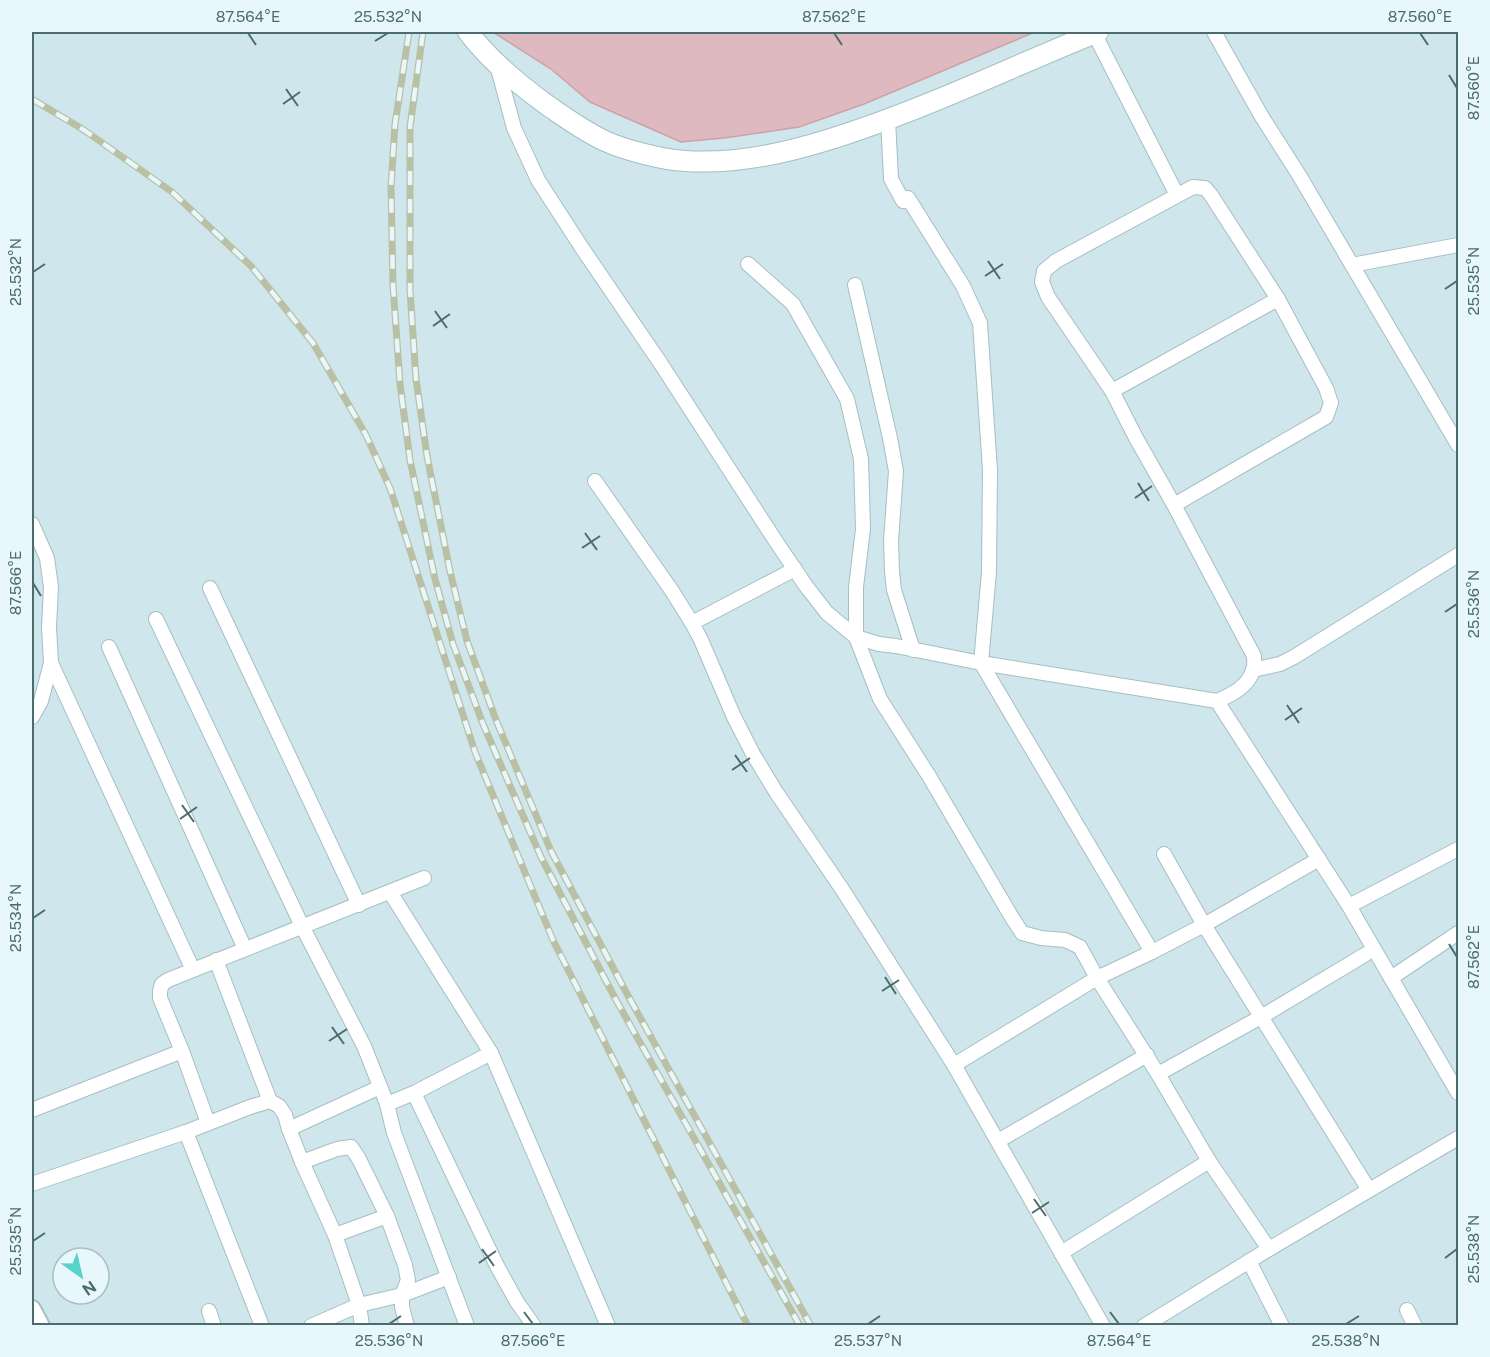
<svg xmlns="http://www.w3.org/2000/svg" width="1490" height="1357" viewBox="0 0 1490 1357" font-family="'Public Sans',sans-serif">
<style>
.residential{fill:#cfe6ec;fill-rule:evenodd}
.water{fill:#dfb9c0;stroke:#d0a0a9;stroke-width:1.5}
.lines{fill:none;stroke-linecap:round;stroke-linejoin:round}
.minor-casing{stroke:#a5bfc3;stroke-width:16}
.tertiary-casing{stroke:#a5bfc3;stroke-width:20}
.secondary-casing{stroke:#a1c0c4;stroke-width:22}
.minor{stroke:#fff;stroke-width:14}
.tertiary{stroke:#fff;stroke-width:16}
.secondary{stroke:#fff;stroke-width:20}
.rail-casing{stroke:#bac0a3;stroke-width:7}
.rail{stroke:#e7f7fc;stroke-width:4.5;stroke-dasharray:14;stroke-linecap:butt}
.ticks{fill:none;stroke:#4b6c6d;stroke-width:2}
.neatline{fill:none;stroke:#4b6c6d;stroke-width:2}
.ticks-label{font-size:15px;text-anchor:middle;fill:#4b6c6d}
</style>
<rect width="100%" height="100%" fill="#e2f2f9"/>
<path class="residential" d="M32,32h1426v1293h-1426zM63,1258h36v36h-36z"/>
<path class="water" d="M493,32h542l-171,72 -65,23 -75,11 -43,4 -91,-40 -39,-33z"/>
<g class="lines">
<defs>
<g id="minor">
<path d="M1214,32l48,85 37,58 159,270"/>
<path d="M1094,33l83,162"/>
<path d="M497,65l17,63 24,52 44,68 79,116 114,176 31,46 21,27 29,24 23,7 17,2 85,17 236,38 132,205 109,187"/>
<path d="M888,119l3,60 12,22"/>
<path d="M908,198l55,88 17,37 10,147 -1,102 -8,91 171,289"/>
<path d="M748,264l45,40 54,95 14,60 2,70 -7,58v50l24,62 49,77 82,140 11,17 19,5 24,2 15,7 17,31 61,96 51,87 60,88 -125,77"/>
<path d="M1352,265l106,-20"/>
<path d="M855,285l35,153 6,33 -5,70 1,31 2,18 19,60"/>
<path d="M1112,391l166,-92"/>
<path d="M595,481l77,110 20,32 9,17 33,77 19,37 23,38 66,97 112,176 149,261"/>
<path d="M1174,505l152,-88 5,-14 -5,-15 -48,-89 -67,-104 -6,-7 -12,-1 -137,74 -12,10 -2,11 6,15 64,94 24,47 38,67 80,151c0,4 1,10 -1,14 -5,17 -22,25 -36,31"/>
<path d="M32,524l15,34 4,29 -2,40 2,36 -10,38 -9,16"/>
<path d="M210,588l149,317"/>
<path d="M156,619l146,307 62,120 23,58 7,29 73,193"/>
<path d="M692,623l103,-54"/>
<path d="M109,647l136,302"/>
<path d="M51,663l142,307"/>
<path d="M1253,670l27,-6 14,-7 164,-102"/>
<path d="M1164,854l40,71 165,265"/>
<path d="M390,892l101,161 117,273"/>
<path d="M1349,906l109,-57"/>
<path d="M216,960l54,141"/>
<path d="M1391,978l67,-45"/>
<path d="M954,1065l143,-87 55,-26 52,-27 115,-66"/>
<path d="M1158,1074l103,-57 105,-63"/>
<path d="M414,1093l83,173 20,36 17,24"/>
<path d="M387,1104l27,-11 77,-40"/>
<path d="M32,1110l150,-59"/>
<path d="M208,1123l-26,-72 -22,-53v-7l2,-7 6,-4c86,-34 171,-68 256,-102"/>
<path d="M289,1129l91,-42"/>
<path d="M186,1132l76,194"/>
<path d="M998,1141l149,-86"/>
<path d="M302,1162l35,-13 14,-2 8,12 28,57 18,49 3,15 -6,15v12l5,19"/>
<path d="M32,1184l154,-52 64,-25 20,-6 9,5 6,9 4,14 13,33 33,73 24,70 3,21"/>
<path d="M335,1235l52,-19"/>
<path d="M1269,1249l189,-111"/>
<path d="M1061,1253l148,-92"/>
<path d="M1249,1261l33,65"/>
<path d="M1407,1310l8,16"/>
<path d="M209,1311l5,15"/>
<path d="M311,1326l48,-21 43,-10 47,-18"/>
</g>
<path id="tertiary" d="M32,1309l9,17"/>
<path id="secondary" d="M468,32c22,29 50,52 79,73 19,13 38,27 58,36 19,9 59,19 80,20 59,4 118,-12 173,-31 82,-28 160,-66 240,-98"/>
</defs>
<use href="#minor" class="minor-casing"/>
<use href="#tertiary" class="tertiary-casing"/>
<use href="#secondary" class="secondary-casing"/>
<use href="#minor" class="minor"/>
<use href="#tertiary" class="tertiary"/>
<use href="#secondary" class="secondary"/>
<defs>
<g id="rail">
<path d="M409,32l-14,92 -4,63 2,98 7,99 10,76 25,119 18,65 30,80 58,133 75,143 184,326"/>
<path d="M423,32l-13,95v163l6,89 11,77 23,115 17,70 29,79 55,131 75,141 185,334"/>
<path d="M32,99l52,31 88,62 79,74 62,77 53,92 24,53 85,264 78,188 195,386"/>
</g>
</defs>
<use href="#rail" class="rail-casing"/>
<use href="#rail" class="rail"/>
</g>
<path class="ticks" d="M248,33l8,12M834,33l8,12M1420,33l8,12M375,41l13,-8M1449,75l8,13M286,89l12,17M283,104l17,-12M988,261l12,18M33,272l12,-8M985,276l18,-12M1445,289l12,-8M435,311l12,17M433,326l17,-12M1138,483l11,18M1135,498l17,-12M585,533l12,17M582,548l18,-12M33,583l8,13M1445,612l12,-8M1287,705l12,18M1285,720l17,-12M735,755l12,17M732,770l18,-12M182,805l12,17M180,819l17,-12M33,918l12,-8M1449,944l8,13M885,977l11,17M882,991l17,-11M332,1027l12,17M329,1041l18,-12M1034,1199l12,17M1032,1213l17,-11M33,1241l12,-8M482,1249l12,17M1445,1258l12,-9M479,1263l17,-12M524,1312l9,12M1110,1312l9,12M389,1324l12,-8M868,1324l12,-8M1346,1324l13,-8"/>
<rect width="1490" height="1357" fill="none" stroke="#e7f7fc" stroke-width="66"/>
<g transform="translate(81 1276) rotate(146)"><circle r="28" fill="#e7f7fc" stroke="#a9bfc3" stroke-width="1.5"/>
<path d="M0-4.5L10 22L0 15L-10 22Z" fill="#54d5c7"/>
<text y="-9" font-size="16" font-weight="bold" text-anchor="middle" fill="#4b6c6d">N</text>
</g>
<rect x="33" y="33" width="1424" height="1291" class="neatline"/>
<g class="ticks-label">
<text x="248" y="22">87.564°E</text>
<text x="388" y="22">25.532°N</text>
<text x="834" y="22">87.562°E</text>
<text x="1420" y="22">87.560°E</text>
<text transform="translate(1474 88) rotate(-90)" y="5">87.560°E</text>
<text transform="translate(16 272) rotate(-90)" y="5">25.532°N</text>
<text transform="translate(1474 281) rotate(-90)" y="5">25.535°N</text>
<text transform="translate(16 583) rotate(-90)" y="5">87.566°E</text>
<text transform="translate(1474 604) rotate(-90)" y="5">25.536°N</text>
<text transform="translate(16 918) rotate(-90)" y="5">25.534°N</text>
<text transform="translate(1474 957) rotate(-90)" y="5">87.562°E</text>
<text transform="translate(16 1241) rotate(-90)" y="5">25.535°N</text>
<text transform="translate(1474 1249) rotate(-90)" y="5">25.538°N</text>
<text x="389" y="1346">25.536°N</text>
<text x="533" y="1346">87.566°E</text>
<text x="868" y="1346">25.537°N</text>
<text x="1119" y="1346">87.564°E</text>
<text x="1346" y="1346">25.538°N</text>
</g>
</svg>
